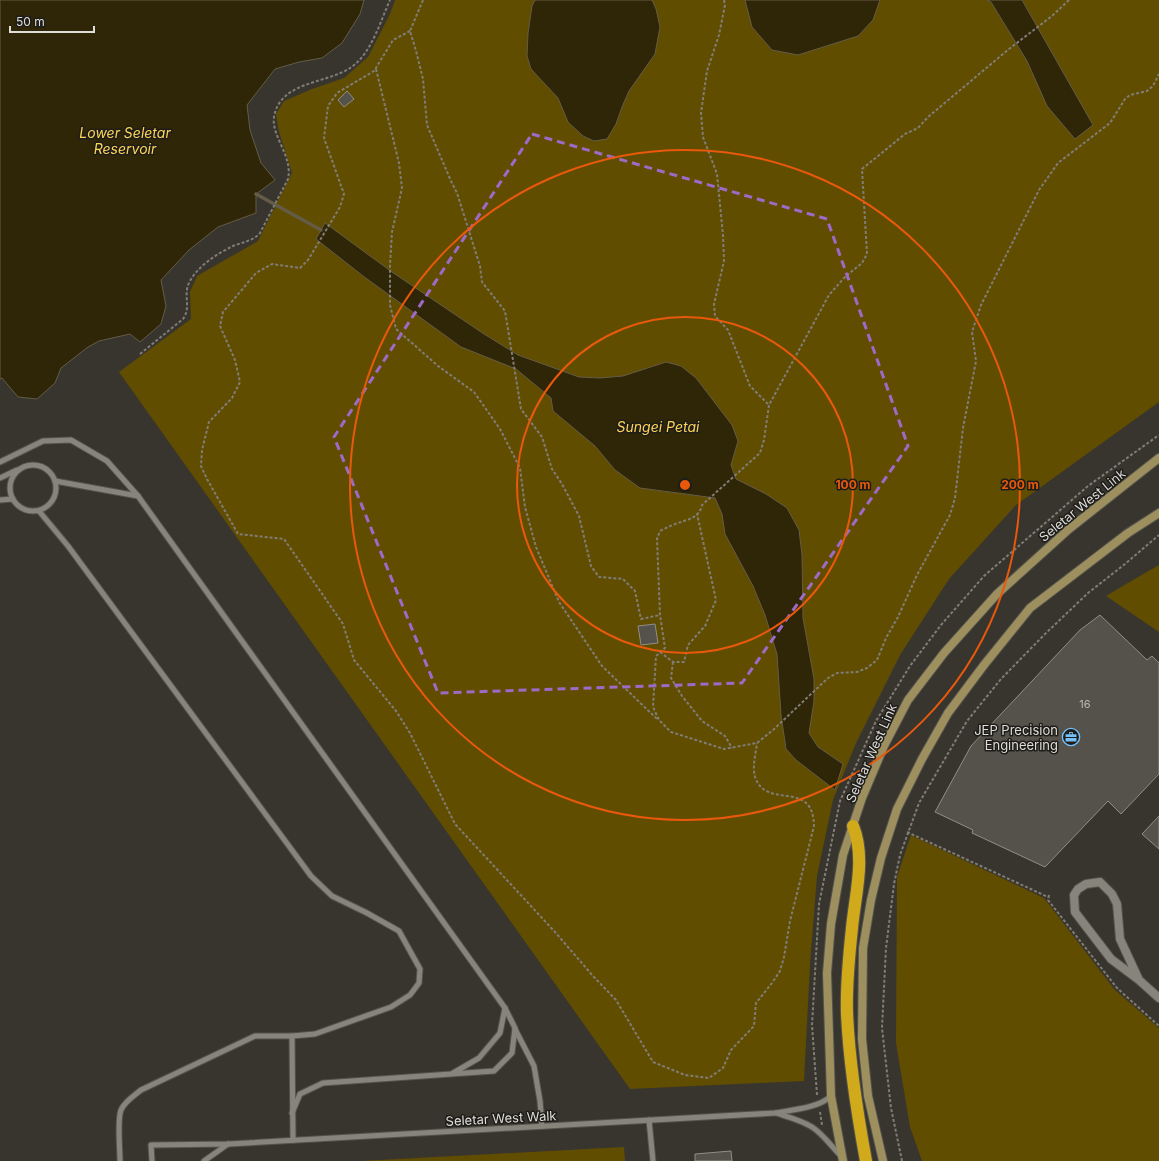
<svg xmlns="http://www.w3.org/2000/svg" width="1159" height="1161" viewBox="0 0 1159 1161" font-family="Inter,sans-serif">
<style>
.green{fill:#614d00}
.water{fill:#2f2507;stroke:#645c46}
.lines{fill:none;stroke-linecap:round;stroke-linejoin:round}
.stream{stroke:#645c46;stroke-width:3.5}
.building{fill:#54524a;stroke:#918e86}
.service-casing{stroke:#54534c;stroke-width:7}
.tertiary-casing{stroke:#54534c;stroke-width:10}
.secondary-casing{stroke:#54534c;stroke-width:10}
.motorway-casing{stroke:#54534c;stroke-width:14}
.path{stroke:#807d77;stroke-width:2;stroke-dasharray:3 2;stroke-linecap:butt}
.service{stroke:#87847b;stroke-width:5}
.tertiary{stroke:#87847b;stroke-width:8}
.secondary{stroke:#9d8f5e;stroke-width:8}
.motorway{stroke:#d1aa1b;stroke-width:12}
.marked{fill:none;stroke:#9e6ac8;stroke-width:3;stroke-dasharray:8 5;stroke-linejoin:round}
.ring{fill:none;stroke:#e8590c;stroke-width:2}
.labels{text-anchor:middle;stroke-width:3;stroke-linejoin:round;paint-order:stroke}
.number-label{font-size:11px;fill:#bcbab4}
.street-label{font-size:13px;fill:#deddd8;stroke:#1e1d19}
.poi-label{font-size:13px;fill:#deddd8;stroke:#1e1d19;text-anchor:end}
.water-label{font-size:14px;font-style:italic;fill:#fdd556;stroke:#1e1d19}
.centre{fill:#e8590c;stroke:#1e1d19;stroke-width:2}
.ring-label{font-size:12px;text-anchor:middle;font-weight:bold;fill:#e8590c;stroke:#1e1d19;stroke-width:3;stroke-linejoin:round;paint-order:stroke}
</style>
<rect width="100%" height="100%" fill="#38352e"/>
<g class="green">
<path d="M395,0h764v402l-143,103 -67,74 -49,76 -44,88 -23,57 -16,76 -7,88 -6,117 -174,8 -511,-717 72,-53 -1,-27 7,-16 61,-35 34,-68 -13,-41 -3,-18 8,-13 28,-12 32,-11 24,-21 22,-43z"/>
<path d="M1159,565v67l-53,-36 27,-16z"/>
<path d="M911,835l133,63 71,92 44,38v133h-237l-12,-34 -14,-84 1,-166z"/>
<path d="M624,1147l1,14h-264z"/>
</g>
<g class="water">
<path d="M0,0h364l-4,14 -18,29 -20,15 -23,4 -24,7 -28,36 3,25 11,33 14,17 -19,14v19l-38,14 -29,23 -28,30 5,26 -5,18 -21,18 -10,-8 -31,7 -11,6 -27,21 -6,15 -18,16 -19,-2 -16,-19 -2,1z"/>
<path d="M535,0h117l4,9 4,18 -5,27 -26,37 -7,16 -6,17 -9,15 -13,2 -11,-5 -15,-14 -10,-24 -27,-29 -4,-13 1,-23 4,-27z"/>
<path d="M745,0h135l-7,20 -15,16 -60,19 -26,-5 -20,-23z"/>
<path d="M987,0h35l71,125 -18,14 -28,-33 -20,-45 -36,-59z"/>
<path d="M325,223l67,49 92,62 34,21 61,22 21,1 23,-2 43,-14 15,4 15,12 36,47 6,16 -7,24 5,14 30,15 21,14 12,22 3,25 1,63 11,61v22l-5,32 9,14 25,17 -8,26 -39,-30 -10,-11 -5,-34 -4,-61 -12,-39 -12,-29 -28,-52 -3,-20 -7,-16 -75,-10 -25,-18 -20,-24 -42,-35 -2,-13 -35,-29 -55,-22 -98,-71 -47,-37z"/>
</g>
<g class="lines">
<path class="stream" d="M256,194l65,36"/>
</g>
<g class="building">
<path d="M347,91l7,8 -10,8 -6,-7z"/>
<path d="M1100,615l47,45 5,-4 7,7v111l-38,40 -13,-13 -63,66 -73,-34 1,-3 -38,-18 36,-66 109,-116z"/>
<path d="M655,624l3,19 -17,2 -3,-19z"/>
<path d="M1159,816v33l-17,-15z"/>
<path d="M731,1151l1,10h-37v-7z"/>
</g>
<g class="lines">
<defs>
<g id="service">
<path d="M0,462l43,-21 28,-1 36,21 31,35 367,512 10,20 -3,25 -18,18 -171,12 -23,11 -8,19"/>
<circle cx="33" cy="488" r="23"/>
<path d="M0,478l17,-8"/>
<path d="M55,481l83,15"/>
<path d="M0,500l13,-1"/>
<path d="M39,511l29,35 243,330 21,20 35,17 32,18 21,38 -1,14 -9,12 -19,12 -76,27 -23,2h-37l-114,54c-7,6 -16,11 -20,20 -4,10 -1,39 -1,51"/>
<path d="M515,1029l19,37 6,35 2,25"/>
<path d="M292,1036l1,104"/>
<path d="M453,1073l26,-15 21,-25 5,-25"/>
<path d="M776,1113c12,4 25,7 36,14 11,7 20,20 29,29"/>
<path d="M649,1120l4,41"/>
<path d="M152,1161l-1,-16 78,-1 546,-31c16,-3 44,-5 56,-17"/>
<path d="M204,1161l24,-17"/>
</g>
<path id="tertiary" d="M1139,980l-19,-41 -3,-35 -5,-10 -12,-12 -14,2 -8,5 -4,6 1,17 36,47 28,21 20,18"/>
<g id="secondary">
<path d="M843,1161l-12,-65 -4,-123 4,-49 12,-69 19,-57 22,-52 24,-46 36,-47 53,-59 72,-65 90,-71"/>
<path d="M883,1161l-15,-65 -6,-57 1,-91 8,-48 10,-42 16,-49 25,-50 26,-46 36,-48 46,-57 98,-75 31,-20"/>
</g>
<path id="motorway" d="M853,826c13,32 2,69 -1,102 -3,28 -6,57 -5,85 2,50 10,99 19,148"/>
</defs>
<use href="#service" class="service-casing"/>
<use href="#tertiary" class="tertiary-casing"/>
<use href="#secondary" class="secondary-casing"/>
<use href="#motorway" class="motorway-casing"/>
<g class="path">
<path d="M423,0l-13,31 6,20 7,28 4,46 24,56 6,12 23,73 2,16 23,29 16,98 21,28 10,32 10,15 17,32 12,50 8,11 24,2 12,12 6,28 19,-4"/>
<path d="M724,0l1,5 -6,30 -12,36 -6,42 2,24 14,37 6,61 1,26 -10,43 1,12 13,14 22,56 19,19"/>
<path d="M1069,0l-17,16 -43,33 -81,68 -10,11 -13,6 -43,35 5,85 -5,9 -17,14 -16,18 -60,110 -5,35 -4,13 -58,52c-3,13 -13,14 -24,18 -6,2 -12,5 -18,8l-3,8 3,76 5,33 -9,8 -3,51 6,13 12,12 53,17 33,-6 16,-13 55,-52 9,-5 20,-1 10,-4 10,-8 9,-22 12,-21 19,-42 33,-60 5,-17 8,-70 13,-67 -4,-29 9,-27 58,-115 19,-27 52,-40 15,-24 5,-4 17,-4 6,-5 6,-12"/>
<path d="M410,31l-17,9 -19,31 -37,22 -9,13 -4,32 20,56 -4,13 -32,53 -8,8 -28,-4 -16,9 -33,39 -3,14 15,34 5,22 -8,16 -23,24 -7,28 -1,16 6,13 31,55 46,5 59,85 11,36 42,51 14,22 45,91 100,108 38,44 23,24 37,62 32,13 24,3 14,-10 8,-18 23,-24 2,-23 16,-20 8,-12 4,-14 6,-36 24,-95c-1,-48 -47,-15 -59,-49 -3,-11 1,-24 2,-34"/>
<path d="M376,69l23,94 3,25 -10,44 -2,33v40l6,24 42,37 36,26 26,37 20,39 5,39 11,40 23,55 43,64 56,54"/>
<path d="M140,354l43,-35c9,-13 -1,-24 7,-38 8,-15 28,-28 43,-35 10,-4 20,-5 27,-13l28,-54c5,-23 -17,-43 -14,-62 6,-36 52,-33 76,-49 21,-13 30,-46 40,-68"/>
<path d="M660,652l13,10h11l4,-17 17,-19 11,-26 -19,-86"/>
<path d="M673,662l-2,16 11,18 20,25 23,15 7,12"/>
<path d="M907,832l141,65"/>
<path d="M1049,895l-1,5 69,88 42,38"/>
<path d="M817,1095l-5,-70 7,-121 21,-103 36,-80 34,-55 31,-41 43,-49 104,-90 71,-51"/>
<path d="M820,1112l2,13"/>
<path d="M902,1161l-11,-53 -9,-80 4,-80 8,-64 6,-29 19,-52 48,-82 34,-42 44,-45 43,-41 37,-29 34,-29"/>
</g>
<use href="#service" class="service"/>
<use href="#tertiary" class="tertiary"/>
<use href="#secondary" class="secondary"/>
<use href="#motorway" class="motorway"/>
</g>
<path class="marked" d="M532,134l295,85 81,227 -166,237 -304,10 -104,-256z"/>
<g class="ring">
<circle cx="685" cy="485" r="168"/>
<circle cx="685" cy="485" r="335"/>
</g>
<defs>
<symbol id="office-ring" viewBox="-11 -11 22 22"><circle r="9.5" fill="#1e1d19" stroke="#76c0f7" stroke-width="1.5"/><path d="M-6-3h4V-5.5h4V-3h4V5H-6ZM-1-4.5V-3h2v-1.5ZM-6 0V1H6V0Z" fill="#76c0f7"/></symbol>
</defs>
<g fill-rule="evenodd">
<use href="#office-ring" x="1061" y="727" width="20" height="20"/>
</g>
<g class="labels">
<g class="number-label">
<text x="1085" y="708">16</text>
</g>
<g class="street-label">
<text transform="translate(1082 505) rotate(-39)" y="5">Seletar West Link</text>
<text transform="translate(871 753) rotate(-66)" y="5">Seletar West Link</text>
<text transform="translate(501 1118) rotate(-3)" y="5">Seletar West Walk</text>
</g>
<g class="poi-label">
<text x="1058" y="735">JEP Precision<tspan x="1058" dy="15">Engineering</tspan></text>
</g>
<g class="water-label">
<text x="125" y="138">Lower Seletar<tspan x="125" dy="16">Reservoir</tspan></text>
<text x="658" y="432">Sungei Petai</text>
</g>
</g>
<circle cx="685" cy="485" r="6" class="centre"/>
<g class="ring-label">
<text x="853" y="489">100 m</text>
<text x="1020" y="489">200 m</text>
</g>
<path d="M10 26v6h84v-6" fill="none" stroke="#deddd8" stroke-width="2"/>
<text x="16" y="26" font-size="12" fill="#deddd8" stroke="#1e1d19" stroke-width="3" paint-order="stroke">50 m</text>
</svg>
